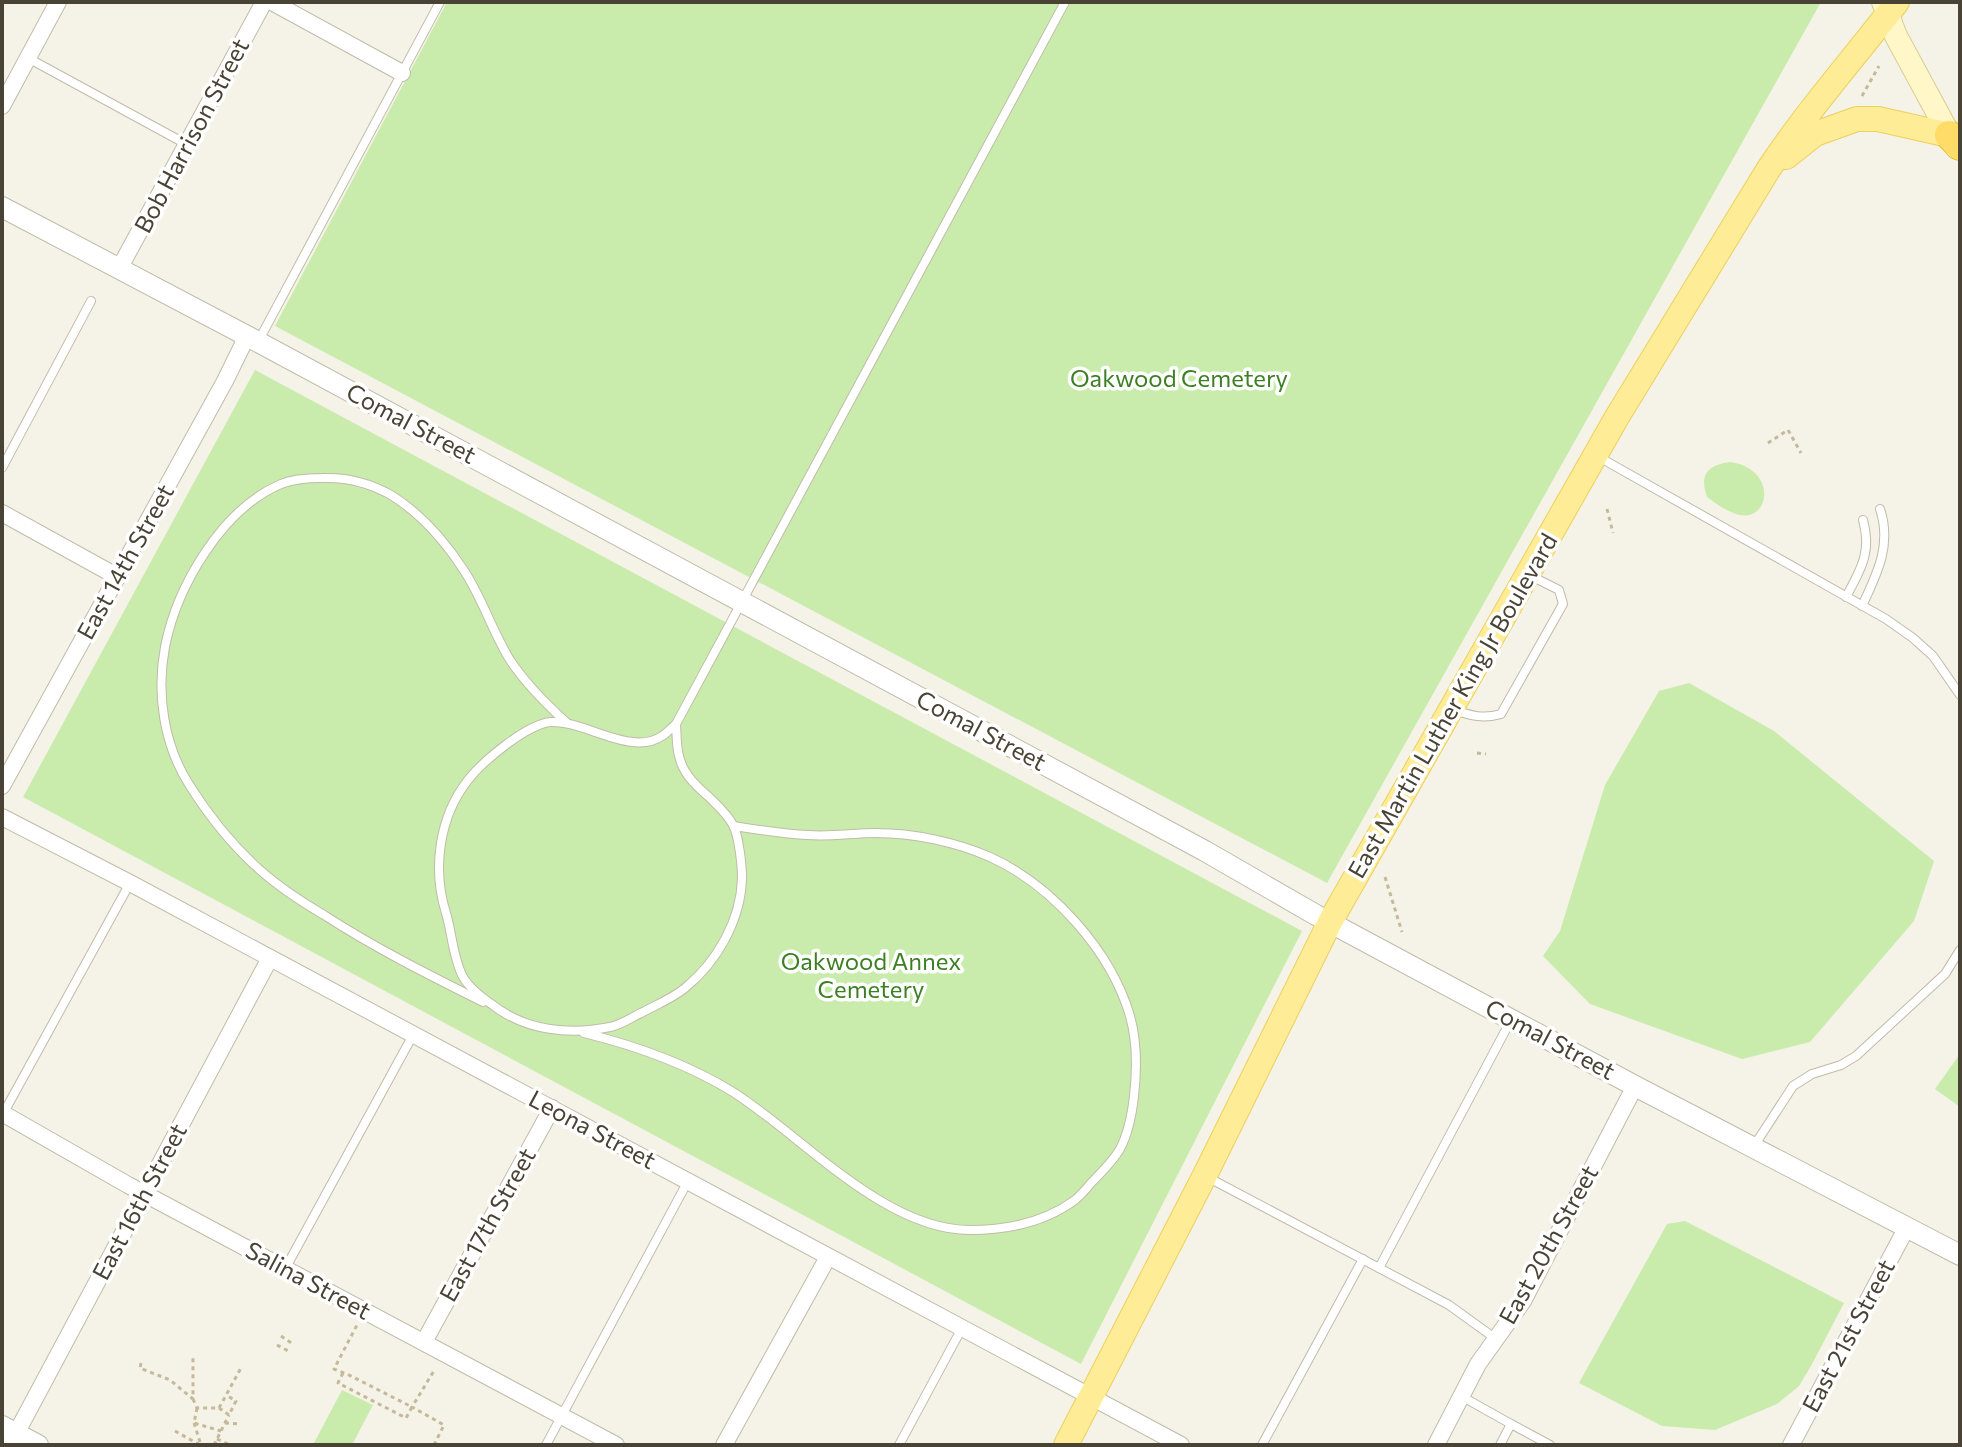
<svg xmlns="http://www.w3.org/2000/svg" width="1962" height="1447" viewBox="0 0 1962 1447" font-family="Commissioner,sans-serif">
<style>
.green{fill:#c9ecad}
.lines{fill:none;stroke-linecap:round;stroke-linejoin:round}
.service-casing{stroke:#c1bba9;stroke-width:10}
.minor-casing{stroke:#c1bba9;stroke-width:18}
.tertiary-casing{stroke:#c1bba9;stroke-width:22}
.secondary-casing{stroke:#d9cd93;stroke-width:24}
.primary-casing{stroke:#edd05d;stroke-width:26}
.motorway-casing{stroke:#eab72c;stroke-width:30}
.path{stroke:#c4b999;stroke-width:3;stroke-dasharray:4 4;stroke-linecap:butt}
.service{stroke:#fff;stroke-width:8}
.minor{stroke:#fff;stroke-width:16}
.tertiary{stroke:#fff;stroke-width:20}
.secondary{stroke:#fff7c7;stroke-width:22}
.primary{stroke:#ffec96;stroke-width:24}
.motorway{stroke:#ffdc68;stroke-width:28}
.labels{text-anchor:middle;stroke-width:7;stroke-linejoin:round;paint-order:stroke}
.street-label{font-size:24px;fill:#494335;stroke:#fff}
.park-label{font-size:24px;fill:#3d8023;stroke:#fff}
</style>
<rect width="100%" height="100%" fill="#f5f2e7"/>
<g class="green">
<path d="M447,2h1374l-494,881 -1052,-557z"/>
<path d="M255,370l1047,561 -221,433 -1058,-567z"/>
<path d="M1730,462c48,7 40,59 10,53 -11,-2 -24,-11 -33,-18 -8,-23 1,-32 23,-35z"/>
<path d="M1689,683l85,48 160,130 -20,60 -104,121 -68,17 -152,-55 -47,-48 17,-25 45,-146 54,-94z"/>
<path d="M1960,1054v53l-25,-18z"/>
<path d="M1685,1221l159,82 -33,63 -12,20 -22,18 -62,26 -53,-4 -83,-43 88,-159z"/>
<path d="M342,1390l31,15 -21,40h-39z"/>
</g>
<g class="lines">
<defs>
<g id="service">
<path d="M28,58l158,86"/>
<path d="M259,340l181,-338"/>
<path d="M1597,456l289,163 27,19 20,18 27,39"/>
<path d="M2,468l89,-167"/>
<path d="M1846,597c15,-28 26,-45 17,-77"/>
<path d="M1862,606c15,-32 30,-61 18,-97"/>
<path d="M1455,710c16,6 29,9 46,4l62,-110 -4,-14 -30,-15"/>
<path d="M676,724c1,16 0,32 9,47 6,11 15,18 24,26 8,8 19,18 24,28 6,11 9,41 9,53 -1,42 -25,84 -57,110 -12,10 -29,17 -42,24 -11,5 -22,13 -33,15 -40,8 -83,4 -116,-21 -11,-8 -24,-17 -31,-29 -10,-19 -11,-44 -17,-64 -14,-44 -7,-96 22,-133 15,-19 59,-56 83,-58 33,-2 81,35 111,14 5,-3 9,-8 14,-12l389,-722"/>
<path d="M483,1002c-54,-27 -108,-54 -159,-87 -22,-13 -45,-28 -64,-45 -27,-24 -51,-54 -70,-84 -26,-40 -34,-92 -25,-139 12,-61 57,-138 116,-163 12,-5 28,-6 41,-6 24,-1 48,5 69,17 29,18 53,45 72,74 19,28 29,62 47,91 16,24 36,44 57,63"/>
<path d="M584,1033c53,13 102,30 149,59 68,43 151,138 237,138 36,0 75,-8 105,-30 6,-5 12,-12 17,-18 10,-10 21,-21 28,-33 9,-17 12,-35 14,-53 3,-26 3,-55 -4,-80 -19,-65 -78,-131 -140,-159 -34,-15 -77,-24 -114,-24 -23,0 -46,4 -68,2 -25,-1 -49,-5 -74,-9"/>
<path d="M3,1114l127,-231"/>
<path d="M1754,1146l39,-60 19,-12 29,-9 15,-9 89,-82 15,-24"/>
<path d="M1209,1178l240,127 47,34"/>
<path d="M1379,1268l132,-248"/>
<path d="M285,1269l128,-234"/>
<path d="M1461,1396l50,28"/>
<path d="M546,1445l142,-264"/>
<path d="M899,1445l63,-117"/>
<path d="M1262,1445l101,-186"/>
<path d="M1500,1445l11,-21 39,21"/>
</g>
<g id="minor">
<path d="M272,2l130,71"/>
<path d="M2,106l56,-104"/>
<path d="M119,269l145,-267"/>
<path d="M2,513l116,64"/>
<path d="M2,786l223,-405 22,-45"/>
<path d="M2,817l128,66 1051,562"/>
<path d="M2,1113l126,72 488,260"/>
<path d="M424,1342l128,-234"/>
<path d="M10,1445l260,-487"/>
<path d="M724,1445l104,-188"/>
<path d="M1436,1445l42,-81 45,-63 112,-215"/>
<path d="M1791,1445l116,-218"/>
</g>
<g id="tertiary">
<path d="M2,207l245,129 958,515 111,64 319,171 325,169"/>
<path d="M2,1426l36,19"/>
</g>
<path id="secondary" d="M1883,2l13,34 60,111"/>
<g id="primary">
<path d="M1786,157l29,-23 42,-15h21l71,16"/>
<path d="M1066,1445l139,-270 125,-253 287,-505 151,-247c39,-59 86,-112 129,-168"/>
</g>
<path id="motorway" d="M1949,135l11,11"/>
</defs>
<use href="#service" class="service-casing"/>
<use href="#minor" class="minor-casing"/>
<use href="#tertiary" class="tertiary-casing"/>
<use href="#secondary" class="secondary-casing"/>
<use href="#primary" class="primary-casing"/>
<use href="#motorway" class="motorway-casing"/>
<g class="path">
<path d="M1862,96l17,-30"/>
<path d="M1768,443l20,-13 13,23"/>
<path d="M1607,509l6,24"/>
<path d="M1477,753l9,1"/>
<path d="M1385,877l17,55"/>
<path d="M281,1336l12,8"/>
<path d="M277,1345l13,7"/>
<path d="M141,1363l-1,5 30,12 23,19v-42"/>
<path d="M343,1373l-5,10 68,35 6,-11 -63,-32 -15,-6 23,-44"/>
<path d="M193,1399l4,9h22l22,-40"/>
<path d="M197,1408l-3,15 27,8"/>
<path d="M219,1408l10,7 7,-14 -10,-6"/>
<path d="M194,1423l6,19"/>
<path d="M225,1423l15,1"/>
<path d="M175,1431l25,14"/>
<path d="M217,1439l13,6"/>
<path d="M214,1445l15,-30"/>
<path d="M434,1445l10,-20 -32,-18 23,-38"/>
</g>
<use href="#service" class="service"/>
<use href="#minor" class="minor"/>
<use href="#tertiary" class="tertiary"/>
<use href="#secondary" class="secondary"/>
<use href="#primary" class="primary"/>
<use href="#motorway" class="motorway"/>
</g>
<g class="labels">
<g class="street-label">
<text transform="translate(192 136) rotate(-62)" y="8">Bob Harrison Street</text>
<text transform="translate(411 424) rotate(28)" y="8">Comal Street</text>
<text transform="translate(126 562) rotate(-61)" y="8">East 14th Street</text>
<text transform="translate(1453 706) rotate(-60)" y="8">East Martin Luther King Jr Boulevard</text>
<text transform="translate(981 731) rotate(28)" y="8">Comal Street</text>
<text transform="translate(1550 1040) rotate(28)" y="8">Comal Street</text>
<text transform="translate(592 1130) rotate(28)" y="8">Leona Street</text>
<text transform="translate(140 1202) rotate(-62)" y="8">East 16th Street</text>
<text transform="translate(488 1225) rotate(-61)" y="8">East 17th Street</text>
<text transform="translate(1549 1245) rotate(-61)" y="8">East 20th Street</text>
<text transform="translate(308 1281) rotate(28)" y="8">Salina Street</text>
<text transform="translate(1849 1336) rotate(-62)" y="8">East 21st Street</text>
</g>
<g class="park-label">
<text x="1179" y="387">Oakwood Cemetery</text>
<text x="871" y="970">Oakwood Annex<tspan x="871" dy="28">Cemetery</tspan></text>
</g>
</g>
<rect width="1962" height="1447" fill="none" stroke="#494335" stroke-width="8"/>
</svg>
